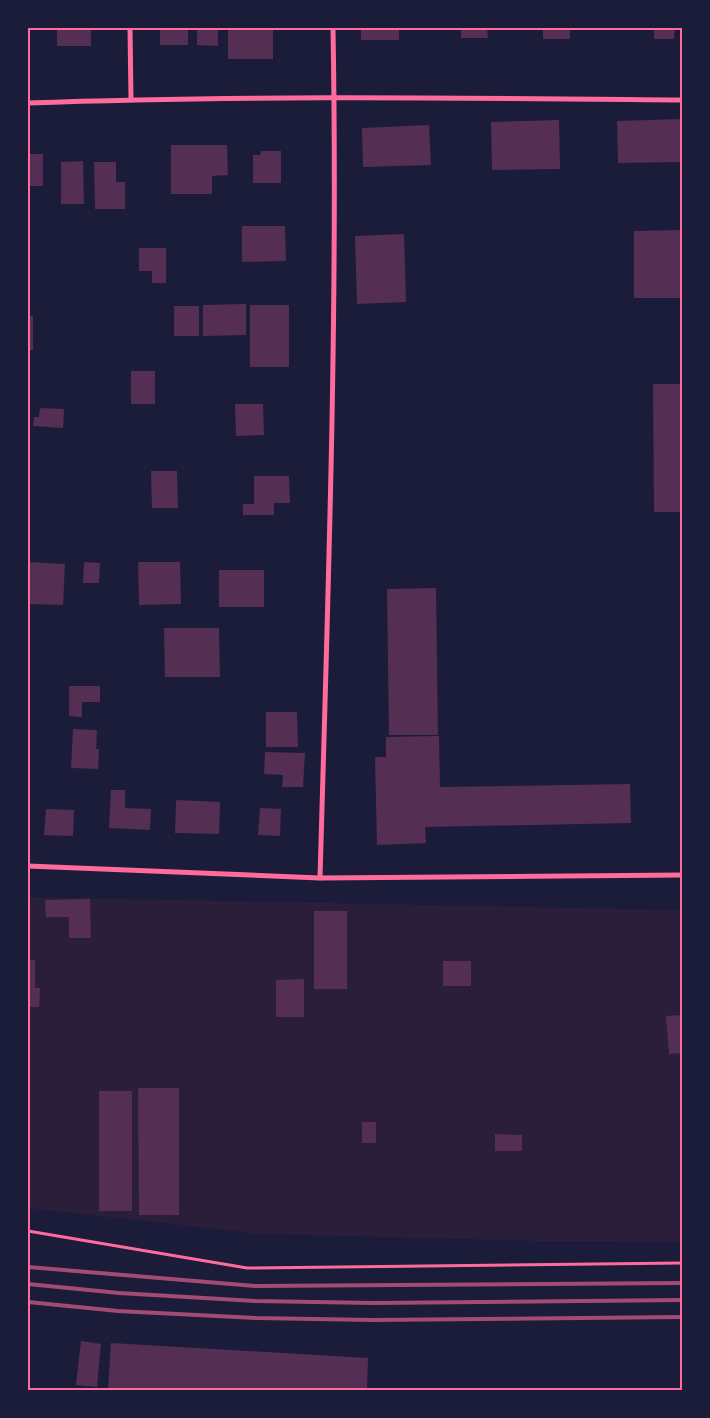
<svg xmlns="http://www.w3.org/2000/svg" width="710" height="1418" viewBox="0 0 710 1418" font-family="'Source Sans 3',sans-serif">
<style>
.green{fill:#2a1e3b}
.building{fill:#542f53}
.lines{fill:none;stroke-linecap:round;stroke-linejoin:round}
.path{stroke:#ff6b9d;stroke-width:3}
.minor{stroke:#ff6b9d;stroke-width:5}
.rail{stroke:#a44b75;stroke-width:4}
.neatline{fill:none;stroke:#ff6b9d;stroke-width:2}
</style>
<rect width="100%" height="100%" fill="#1b1b3a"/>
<path class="green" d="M28,897l654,13v332l-146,-1 -275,-7 -233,-26z"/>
<g class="building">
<rect x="28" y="28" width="1" height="33"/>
<rect x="57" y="28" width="34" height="18"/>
<rect x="160" y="28" width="28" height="17"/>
<path d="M197,28h21v18l-21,-1z"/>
<rect x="228" y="28" width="45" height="31"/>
<rect x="361" y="28" width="38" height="12"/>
<path d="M461,28h26l1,10h-27z"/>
<rect x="543" y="28" width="27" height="11"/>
<path d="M654,28h21l-1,11h-20z"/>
<path d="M682,119v43l-64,1 -1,-42z"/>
<path d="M559,120l1,49 -68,1 -1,-48z"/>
<path d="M429,125l2,40 -68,2 -1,-39z"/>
<path d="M171,145h56l1,30 -16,1v18h-41z"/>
<path d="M261,151h20v32h-28v-28h7z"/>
<rect x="28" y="154" width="15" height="32"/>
<path d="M83,161l1,43h-23v-42z"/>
<path d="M94,162h22v20h9v27h-30z"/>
<path d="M242,226h43l1,35 -44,1z"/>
<path d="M682,230v68h-48v-67z"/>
<path d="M404,234l2,68 -49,2 -2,-68z"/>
<path d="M139,248h27v35h-14v-12h-13z"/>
<path d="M246,304v31l-43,1v-31z"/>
<rect x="250" y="305" width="39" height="62"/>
<rect x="174" y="306" width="25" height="30"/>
<rect x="28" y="316" width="5" height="34"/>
<rect x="131" y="371" width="24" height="33"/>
<path d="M653,384h29v128h-28z"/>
<path d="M235,404h28l1,31 -28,1z"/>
<path d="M40,408l24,1 -1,19 -30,-2 1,-9h5z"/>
<path d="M151,471h26l1,37h-26z"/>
<path d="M254,476h35l1,27h-16v12h-31v-11h11z"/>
<path d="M30,562l35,2 -2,41 -35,-1v-29h1z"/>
<path d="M84,562l16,1 -1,20h-16z"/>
<path d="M138,562h42l1,42 -42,1z"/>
<rect x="219" y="570" width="45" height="37"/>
<path d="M436,588l2,147h-49l-2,-146z"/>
<path d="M164,628h55l1,49h-55z"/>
<path d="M69,686h31v16h-18v15l-13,-1z"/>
<path d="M266,712h31l1,35h-32z"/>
<path d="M73,729l24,1 -1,19h3l-1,20 -27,-1z"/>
<path d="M439,736l1,51 190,-3 1,39 -206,4 1,16 -49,2 -2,-88h11v-20z"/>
<path d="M265,752l40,1 -2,34h-21l1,-12 -19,-1z"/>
<path d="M111,790h14v18l26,1 -1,21 -41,-2z"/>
<path d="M176,800l44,2 -1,32 -44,-1z"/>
<path d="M260,808l21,1 -1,27 -22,-1z"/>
<path d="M46,809l28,1 -1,26 -29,-1z"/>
<path d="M90,899l1,39h-22v-21h-23l-1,-17z"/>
<rect x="314" y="911" width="33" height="78"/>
<path d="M28,960h7v28h5l-1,19h-11z"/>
<rect x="443" y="961" width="28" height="25"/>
<path d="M304,979v38h-28v-37z"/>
<path d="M682,1015v38l-13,1 -3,-38z"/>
<path d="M138,1088h41v127h-40z"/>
<rect x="99" y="1091" width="33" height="120"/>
<rect x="362" y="1122" width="14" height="21"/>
<path d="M495,1134l27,1v16h-27z"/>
<path d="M81,1341l20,3 -4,43 -21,-2z"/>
<path d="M111,1343l257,15 -1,32h-259z"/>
</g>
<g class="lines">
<path class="path" d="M28,1231l219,37 435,-5"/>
<g class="minor">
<path d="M130,28l1,71"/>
<path d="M28,103c218,-8 436,-5 654,-3"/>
<path d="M28,866l292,12 362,-3"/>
<path d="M320,878c8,-283 18,-567 13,-850"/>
</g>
<g class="rail">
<path d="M28,1267l227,19 427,-3"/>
<path d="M28,1284l91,9 136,8 118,2 309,-3"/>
<path d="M28,1302l90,9 138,7 117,2 309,-3"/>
</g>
</g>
<rect width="710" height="1418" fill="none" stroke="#1b1b3a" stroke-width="58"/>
<rect x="29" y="29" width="652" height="1360" class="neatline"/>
</svg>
